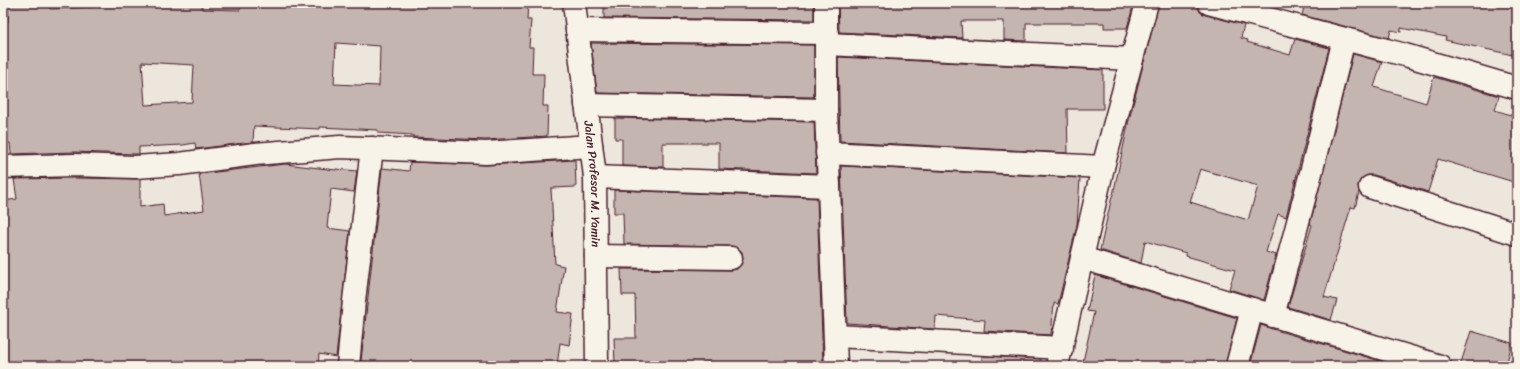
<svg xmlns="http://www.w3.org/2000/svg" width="1520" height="369" viewBox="0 0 1520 369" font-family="Sriracha,sans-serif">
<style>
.building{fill:#c4b5b0;stroke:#4a1f2b;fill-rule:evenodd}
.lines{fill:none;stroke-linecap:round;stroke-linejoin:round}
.minor-casing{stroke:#4a1f2b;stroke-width:25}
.major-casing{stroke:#4a1f2b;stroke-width:25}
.minor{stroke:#f7f3e8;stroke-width:22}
.major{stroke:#f7f3e8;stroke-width:22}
.labels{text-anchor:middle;stroke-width:3;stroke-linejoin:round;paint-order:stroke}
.street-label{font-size:12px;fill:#4a1f2b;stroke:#f7f3e8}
</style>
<rect width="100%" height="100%" fill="#ece6dd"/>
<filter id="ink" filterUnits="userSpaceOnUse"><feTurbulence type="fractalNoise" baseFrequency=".025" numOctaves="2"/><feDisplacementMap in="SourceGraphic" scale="8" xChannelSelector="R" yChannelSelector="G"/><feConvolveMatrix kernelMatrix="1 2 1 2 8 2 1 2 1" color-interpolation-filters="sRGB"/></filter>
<g filter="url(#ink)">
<g class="building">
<path d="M8,3h42v6l42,-2v-4h110v6l38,1 1,-7h287l-1,17h4l-2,27h4l-1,27h12l-1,32h5l-1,30 -61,4 -73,-3v-2l-35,-2v-3l-58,-3v2l-66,-3 -1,16 -57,7 -1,-6 -12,2 -44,2v7h-4l-61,-2 -63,2 -1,-11 -7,1v-122h5zM336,43l44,3 -1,40 -45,-2zM142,62l52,3 -2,37 -47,3z"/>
<path d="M604,3h210v17l-210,-2z"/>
<path d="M838,3h296l-7,25h-23v-5h-78v18l-22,-1v-19h-43l1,17 -123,-6z"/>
<path d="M1159,3h31l7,1 3,8 5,3 39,10 -3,13 7,2 -1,2 43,13 5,-16 34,9 -43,169 -8,-3 -12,38 10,3 -12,45 -35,-11 6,-19 -49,-14v-3l-41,-12 -4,22 -41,-13 12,-54 1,-1 16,-75zM1200,169l58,17 -10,34 -58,-18z"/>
<path d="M1305,3h212v53l-72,-16 1,-3 -45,-9v4l-10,-2 -2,8 -87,-23z"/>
<path d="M591,43l223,2v52l-217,-4z"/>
<path d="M1353,54l29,8 -8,25 52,16 8,-26 65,19 -4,14 22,7v66l-79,-24 -10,33 -54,-17h-6l-6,3 -4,6 1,8 -4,16 -4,-1 -27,90 13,3 -6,20 -43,-13 24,-82 -2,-1z"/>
<path d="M838,57l265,13v39h-36l1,44 -228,-12z"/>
<path d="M615,118l199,4 2,51 -97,-4v-26h-56v24l-41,-1v-27h-7z"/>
<path d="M575,160l1,27 -25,1 4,76 9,2 -7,46 16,2 -4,31 -9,-2 -3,23h-170l-26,-5 21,-193 27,3 1,-9 77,3z"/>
<path d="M285,164l51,6v-1l21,2 -3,21 -23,-3 -4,39 23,3 -14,126 -17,-3 -1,12h-304l-1,-3 -10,1v-163l14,-2 -3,-20 60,-1 66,1v28l23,-3 1,12 40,-6 -5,-36z"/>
<path d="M841,166l239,12 -3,47 -19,79 -4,-1 -3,32 -67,-4 1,-11 -49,-4 -1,13 -88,-6z"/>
<path d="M614,190l203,8 6,168h-208l-1,-28h22l-1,-43h-13l-1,-26 110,1 6,-1 4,-4 2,-7 -1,-6 -4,-4 -7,-2 -107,-2 -1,-31h-9z"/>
<path d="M1095,275l142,43 -12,48h-143l12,-54 -7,-1z"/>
<path d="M1261,325l8,3 128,38h-147z"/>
<path d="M1471,331l41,12 -6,23h-46z"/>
<path d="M982,356l59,3 -1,7h-58z"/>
</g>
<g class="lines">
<defs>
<g id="minor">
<path d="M826,3v107l10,256"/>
<path d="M1209,3l196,52 112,33"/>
<path d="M577,30l250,3"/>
<path d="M827,44l305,15"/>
<path d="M586,105l240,5"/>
<path d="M827,153l276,14"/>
<path d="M3,167l71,-2 61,2 44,-3 76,-10 85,-7 146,6 105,-7"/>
<path d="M595,177l234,9"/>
<path d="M1370,187l147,47"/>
<path d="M596,256l135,2"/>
<path d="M1082,258l358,108"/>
<path d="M1273,316l39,-147 32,-130"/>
<path d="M835,336l227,12"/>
<path d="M348,366l6,-65 18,-153"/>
<path d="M1057,366l46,-199 44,-164"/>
<path d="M1237,366l15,-57"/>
</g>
<g id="major">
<path id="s1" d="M574,3l21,174 2,189"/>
</g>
</defs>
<use href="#minor" class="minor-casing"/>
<use href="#major" class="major-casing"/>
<use href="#minor" class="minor"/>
<use href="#major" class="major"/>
</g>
</g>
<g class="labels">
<g class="street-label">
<text dy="4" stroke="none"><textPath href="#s1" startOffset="182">Jalan Profesor M. Yamin</textPath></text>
</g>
</g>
<rect width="1520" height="369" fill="none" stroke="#f7f3e8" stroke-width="16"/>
<rect x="8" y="8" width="1504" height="353" fill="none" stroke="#4a1f2b" stroke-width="1.5" filter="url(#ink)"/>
</svg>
